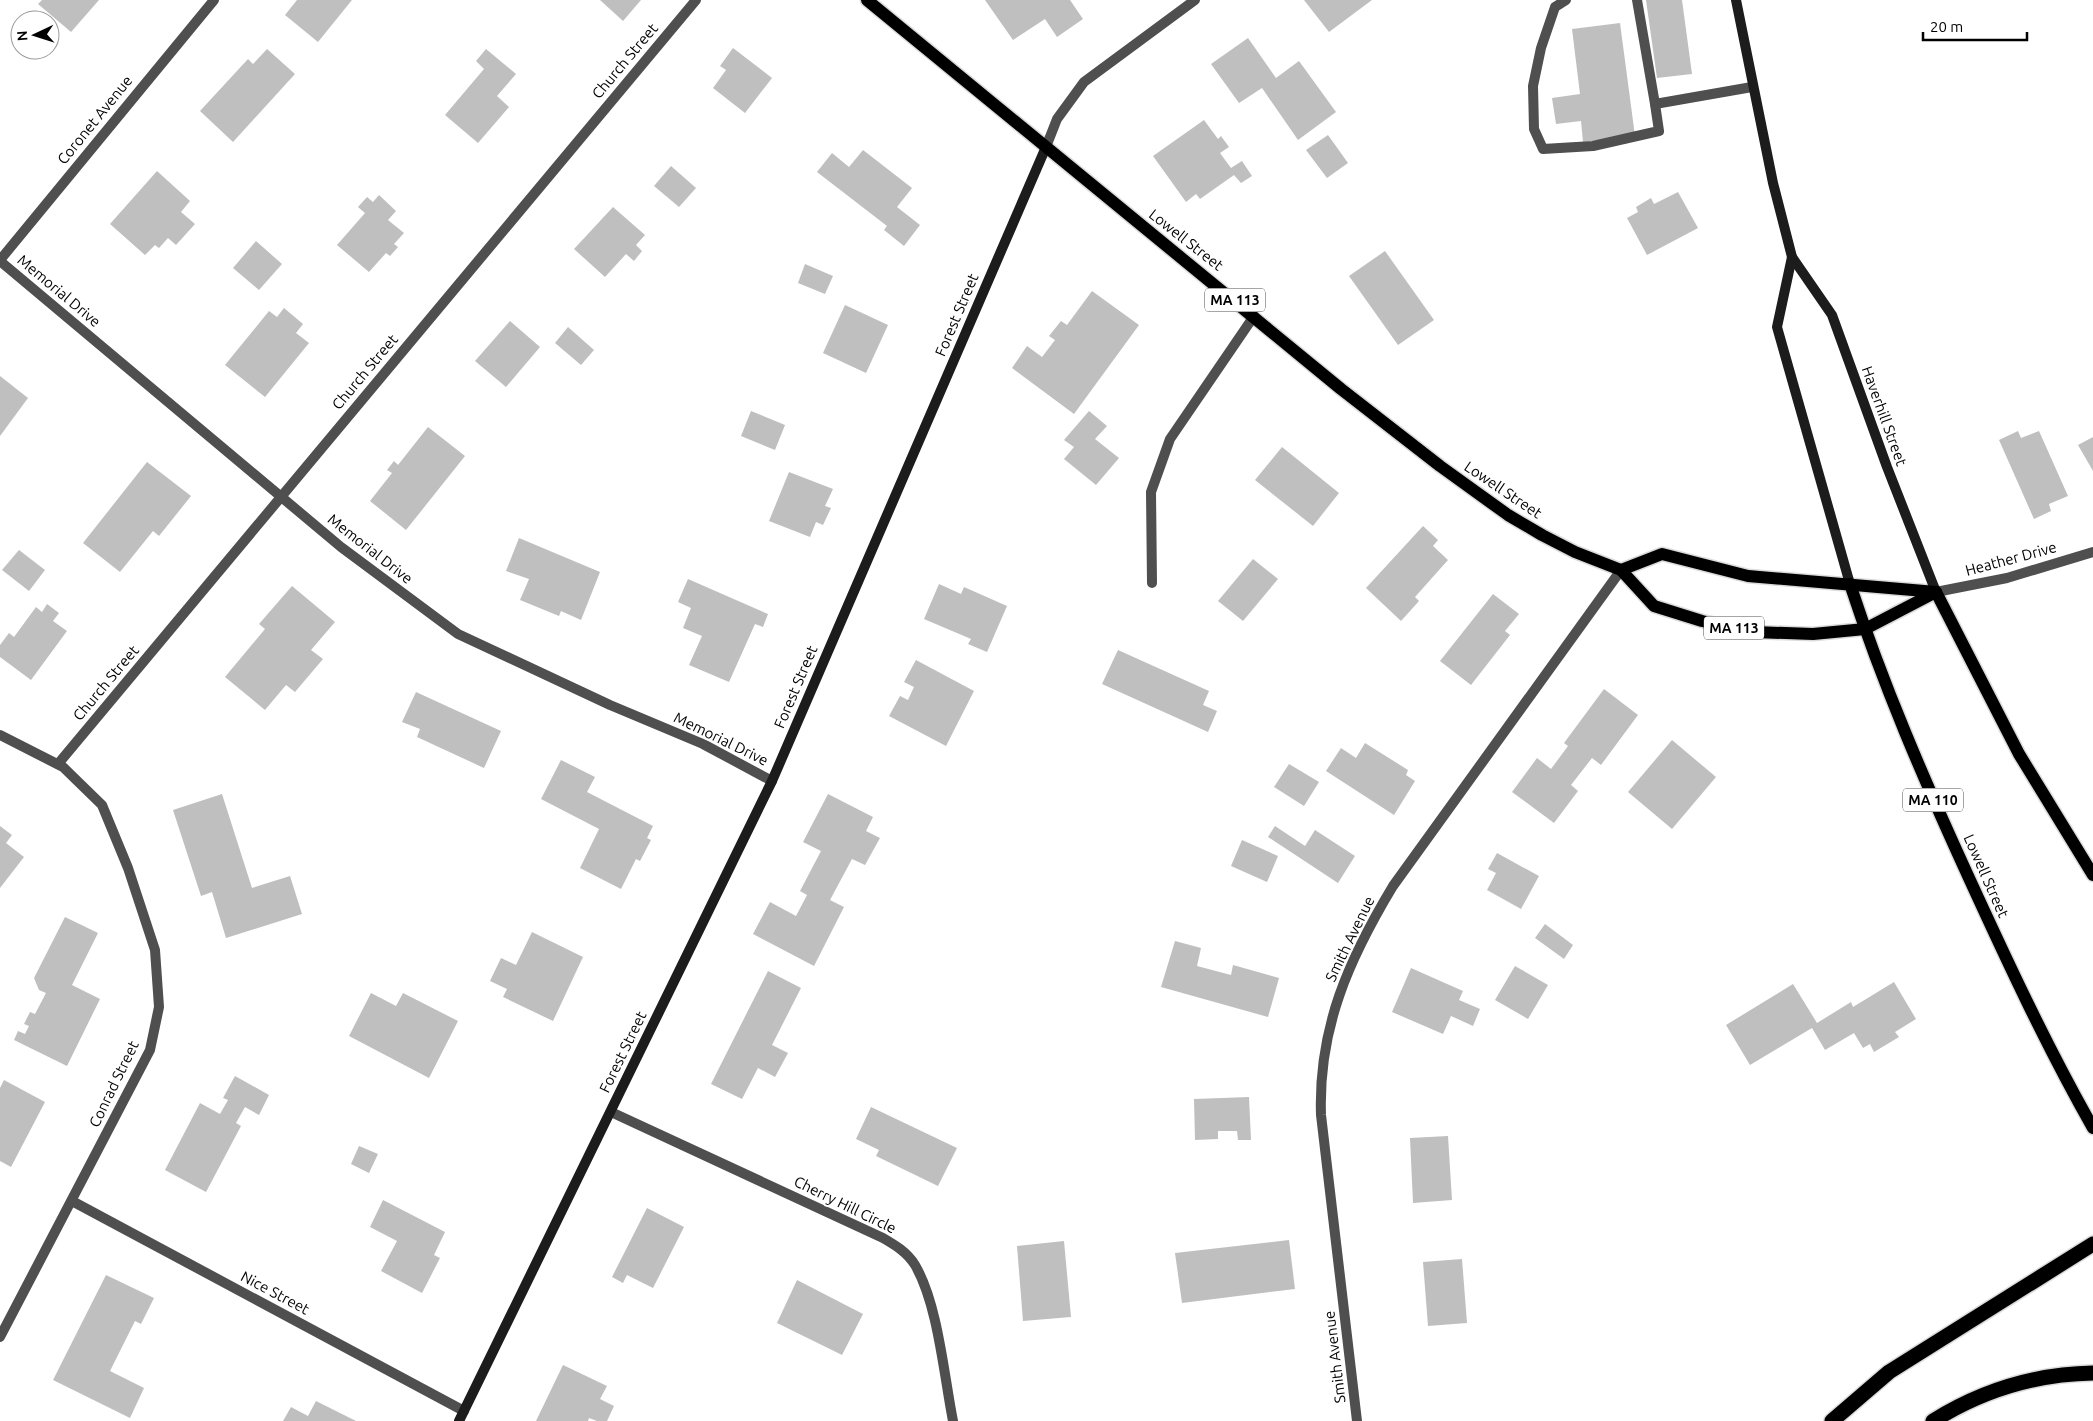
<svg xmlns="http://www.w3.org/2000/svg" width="2093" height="1421" viewBox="0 0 2093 1421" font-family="Ubuntu,sans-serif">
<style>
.building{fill:#bfbfbf}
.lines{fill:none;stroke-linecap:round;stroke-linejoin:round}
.primary-casing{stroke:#dbdbdb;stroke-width:15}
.highway-casing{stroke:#dbdbdb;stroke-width:18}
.lane{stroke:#4f4f4f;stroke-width:10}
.street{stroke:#4f4f4f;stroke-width:10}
.secondary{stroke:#1c1c1c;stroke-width:10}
.primary{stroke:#000;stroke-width:12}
.highway{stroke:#000;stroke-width:15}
.labels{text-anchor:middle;stroke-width:4;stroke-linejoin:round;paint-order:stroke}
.shield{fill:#fff;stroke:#4c4c4c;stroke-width:1}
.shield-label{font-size:14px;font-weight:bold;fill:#000}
.street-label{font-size:15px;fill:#000;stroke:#fff}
</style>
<rect width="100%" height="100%" fill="#fff"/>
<g class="building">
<path d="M42,0h57l-28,32 -33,-28z"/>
<path d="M297,0h55l-34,42 -33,-27z"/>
<path d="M600,0h41l-18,21z"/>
<path d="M985,0h85l13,19 -26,18 -12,-18 -32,21z"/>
<path d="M1304,0h68l-43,32z"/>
<path d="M1646,0h36l10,74 -35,4z"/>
<path d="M1620,23l15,113 -52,6 -2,-21 -25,3 -4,-26 28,-4 -8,-65z"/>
<path d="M1248,38l28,40 23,-17 37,51 -38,28 -36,-52 -23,15 -28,-39z"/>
<path d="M733,48l39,30 -27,35 -32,-25 13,-18 -6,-4z"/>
<path d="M267,49l28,25 -62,68 -33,-31 48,-52 5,5z"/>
<path d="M486,49l30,25 -19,22 12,11 -31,36 -33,-28 39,-46 -8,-8z"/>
<path d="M1204,120l14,19 3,-3 8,11 -9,6 11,15 11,-7 10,15 -11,7 -7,-8 -34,24 -4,-5 -10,8 -33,-46z"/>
<path d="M1328,135l20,28 -21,15 -21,-28z"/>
<path d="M863,150l49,38 -15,19 23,18 -16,21 -20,-16 3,-4 -70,-54 15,-19 17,14z"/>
<path d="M671,166l25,22 -17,19 -25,-21z"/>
<path d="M157,171l33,30 -9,11 14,12 -19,21 -8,-7 -9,10 -4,-3 -10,10 -35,-31z"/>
<path d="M1678,192l20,36 -51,27 -20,-37 11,-6 -2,-5 15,-9 3,6z"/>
<path d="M379,195l17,16 -8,9 16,13 -10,11 4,3 -8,9 -4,-3 -17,19 -32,-27 28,-32 -7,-6 9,-10 6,5z"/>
<path d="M613,207l32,28 -9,10 6,6 -8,10 -8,-7 -21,23 -31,-28z"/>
<path d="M256,241l26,23 -23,26 -26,-22z"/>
<path d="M1385,251l49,69 -36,25 -49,-69z"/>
<path d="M805,264l28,12 -8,18 -27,-11z"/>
<path d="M1092,291l47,34 -65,89 -62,-46 15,-22 15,11 13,-17 -6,-4 12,-15 6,4z"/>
<path d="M845,305l43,20 -22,48 -43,-20z"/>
<path d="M284,308l19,16 -7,9 13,10 -44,54 -40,-32 44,-54 8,6z"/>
<path d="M510,321l30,26 -34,40 -31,-26z"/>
<path d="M568,327l26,23 -13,15 -26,-22z"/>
<path d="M0,376l28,22 -28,38z"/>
<path d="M751,411l34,14 -10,25 -34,-14z"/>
<path d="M1089,411l18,15 -12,13 24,19 -23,27 -32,-26 10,-12 -10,-7z"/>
<path d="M428,427l37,29 -59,74 -36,-29 22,-28 -5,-3 7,-9 4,4z"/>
<path d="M2018,431l3,7 18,-7 29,65 -19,8 2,7 -17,8 -35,-79z"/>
<path d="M2093,437v34l-15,-26z"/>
<path d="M1282,447l57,46 -26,33 -58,-46z"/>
<path d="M147,462l44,34 -32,40 -6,-5 -33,41 -37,-29z"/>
<path d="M789,472l44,17 -8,17 6,2 -8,17 -7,-3 -6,15 -41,-16z"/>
<path d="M1423,526l15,14 -5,6 15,14 -33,37 4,4 -18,20 -35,-33z"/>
<path d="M519,538l81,34 -19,48 -20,-9 -2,5 -39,-16 9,-21 -23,-8z"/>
<path d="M19,550l26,20 -16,21 -27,-21z"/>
<path d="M1253,559l25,20 -35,42 -25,-20z"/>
<path d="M688,579l80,35 -5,13 -8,-3 -26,58 -40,-17 13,-29 -19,-8 8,-20 -13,-6z"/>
<path d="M939,584l22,10 3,-7 43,19 -20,46 -19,-8 3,-5 -47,-20z"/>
<path d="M292,586l43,36 -24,28 12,9 -28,33 -9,-7 -21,25 -40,-33 40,-48 -6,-5z"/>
<path d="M1493,594l26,20 -14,17 5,4 -39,50 -31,-24z"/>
<path d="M47,604l12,9 -6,8 14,10 -36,49 -31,-23v-12l9,-12 5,4 22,-30 6,5z"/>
<path d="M1118,650l91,41 -6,14 14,6 -9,21 -106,-48z"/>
<path d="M916,660l58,31 -28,55 -57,-30 11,-20 8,4 6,-13 -10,-5z"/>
<path d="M1604,689l34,26 -37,50 -9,-7 -21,27 7,6 -24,32 -42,-31 25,-34 14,11 17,-23 -4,-3z"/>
<path d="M416,692l85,39 -17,37 -67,-31 3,-8 -18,-7z"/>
<path d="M1672,740l44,37 -44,52 -44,-37z"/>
<path d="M1365,743l43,27 -2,5 9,6 -21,34 -68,-44 15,-23 15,10z"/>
<path d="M561,760l34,17 -8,15 66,34 -6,12 4,2 -11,21 -4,-2 -15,30 -41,-21 19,-39 -58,-30z"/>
<path d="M1289,764l30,18 -15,24 -30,-19z"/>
<path d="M222,794l30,94 38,-12 12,38 -76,24 -14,-46 -11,4 -28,-86z"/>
<path d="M828,794l45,23 -7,14 14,7 -15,27 -13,-6 -22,41 14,7 -30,59 -61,-32 17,-32 26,14 11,-21 -7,-4 21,-40 -18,-9z"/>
<path d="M0,826l12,9 -6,8 18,14 -24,31z"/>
<path d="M1275,826l30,20 10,-16 40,26 -17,27 -70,-46z"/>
<path d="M1242,840l36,16 -11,26 -36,-16z"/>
<path d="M1497,853l42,23 -18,33 -34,-19 9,-17 -8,-4z"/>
<path d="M65,917l33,16 -26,52 28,14 -33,67 -53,-26 4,-9 7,3 4,-8 -5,-2 6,-12 5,2 11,-21 -7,-3 -5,-12z"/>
<path d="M1545,924l28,21 -9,14 -29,-21z"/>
<path d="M532,932l51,25 -30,64 -50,-24 4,-8 -17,-8 11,-23 15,7z"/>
<path d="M1175,941l26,7 -4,18 34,9 2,-10 46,13 -11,39 -107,-30z"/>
<path d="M1515,966l33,19 -20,34 -33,-19z"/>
<path d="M1411,968l52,23 -4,9 21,9 -7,17 -22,-10 -8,18 -51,-22z"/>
<path d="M768,971l33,17 -29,57 16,8 -13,24 -17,-9 -16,31 -31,-15z"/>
<path d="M1894,982l22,37 -21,13 4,5 -25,15 -4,-8 -7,4 -9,-15 -29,17 -13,-22 -62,37 -24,-40 67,-41 24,39 34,-21 2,5z"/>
<path d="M371,993l25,13 7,-13 55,28 -29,57 -80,-42z"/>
<path d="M235,1076l34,19 -10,20 -14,-8 -9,16 5,3 -35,66 -41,-22 35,-67 20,11 8,-14 -5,-2z"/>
<path d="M4,1080l41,22 -34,65 -11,-6v-73z"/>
<path d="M1249,1097l2,43h-13l-1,-9h-19v8l-23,1 -1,-41z"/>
<path d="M871,1107l86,41 -19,38 -62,-30 3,-6 -23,-11z"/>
<path d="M1448,1136l4,64 -39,3 -3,-65z"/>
<path d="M359,1146l19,8 -9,19 -18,-9z"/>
<path d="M383,1200l62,32 -11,23 6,3 -18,35 -41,-22 16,-30 -27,-14z"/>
<path d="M647,1208l37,19 -31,61 -26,-13 -4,8 -11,-6z"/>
<path d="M1289,1240l6,49 -113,14 -7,-50z"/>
<path d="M1064,1241l7,76 -48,4 -6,-75z"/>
<path d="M1462,1259l5,64 -39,3 -5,-64z"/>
<path d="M106,1275l48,23 -13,26 -6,-3 -25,50 34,17 -14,30 -77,-38z"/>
<path d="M797,1280l66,34 -21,41 -65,-32z"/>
<path d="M563,1365l44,21 -7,13 14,7 -7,15h-10l-8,-3 -1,3h-52z"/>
<path d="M316,1401l40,20h-73l8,-14 17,9z"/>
</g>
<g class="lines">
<defs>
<g id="primary">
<path d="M867,0l474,389 99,77 68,49 34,20 33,17 46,18 33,36 48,15 52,11 59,2 52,-5 71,-37"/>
<path d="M1621,570l41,-16 86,22 188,16"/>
<path d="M1850,584c33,101 75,198 119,294 39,85 78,169 124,250"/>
<path d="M1936,592l83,162 74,121"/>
</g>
<g id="highway">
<path d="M1832,1421l57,-49 204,-128"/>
<path d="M1933,1421c48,-30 102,-47 160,-48"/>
</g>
</defs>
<use href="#primary" class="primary-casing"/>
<use href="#highway" class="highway-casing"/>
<g class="lane">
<path d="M1566,0l-11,7 -14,41 -8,38 1,43 9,20 50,-3 66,-15 -4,-27"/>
<path d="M1637,0l18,104 97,-17"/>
<path d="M1152,583l-1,-91 19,-53 84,-123"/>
</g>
<g class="street">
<path d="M1046,147l11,-28 27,-37 111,-82"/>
<path d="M0,260l214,-260"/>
<path d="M0,261l341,286 117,87 152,71 93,39 69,37"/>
<path d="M1936,592l71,-14 86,-26"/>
<path d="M0,735l63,32 39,38 26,63 27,82 4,57 -9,43 -150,287"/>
<path d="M58,764l638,-764"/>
<path d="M611,1112l272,126c12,7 24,14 32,27 23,39 29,111 38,156"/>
<path d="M72,1201l392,210"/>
<path d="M1357,1421l-36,-306c-3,-87 28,-156 72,-229l228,-316"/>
</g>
<g class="secondary">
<path d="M1736,0l37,183 19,74 40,58 55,152 49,125"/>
<path d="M1792,257l-15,70 73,257"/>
<path d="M459,1421l313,-640 274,-634"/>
</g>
<use href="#primary" class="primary"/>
<use href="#highway" class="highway"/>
</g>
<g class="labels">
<g class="shield">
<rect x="1205" y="288.5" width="60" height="23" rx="4"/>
<rect x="1704" y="616.5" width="60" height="23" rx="4"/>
<rect x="1903" y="788.5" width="60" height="23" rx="4"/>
</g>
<g class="shield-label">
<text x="1235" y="305">MA 113</text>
<text x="1734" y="633">MA 113</text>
<text x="1933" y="805">MA 110</text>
</g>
<g class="street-label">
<text transform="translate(625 61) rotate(-50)" y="5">Church Street</text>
<text transform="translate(95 120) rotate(-51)" y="5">Coronet Avenue</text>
<text transform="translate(1186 240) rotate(38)" y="5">Lowell Street</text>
<text transform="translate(59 291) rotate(40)" y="5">Memorial Drive</text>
<text transform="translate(957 315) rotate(-67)" y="5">Forest Street</text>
<text transform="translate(365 372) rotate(-50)" y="5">Church Street</text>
<text transform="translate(1884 416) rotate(70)" y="5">Haverhill Street</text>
<text transform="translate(1503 490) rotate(34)" y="5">Lowell Street</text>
<text transform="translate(370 549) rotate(38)" y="5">Memorial Drive</text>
<text transform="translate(2011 559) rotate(-15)" y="5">Heather Drive</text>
<text transform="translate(106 683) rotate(-50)" y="5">Church Street</text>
<text transform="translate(796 687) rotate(-67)" y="5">Forest Street</text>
<text transform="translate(721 739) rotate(26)" y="5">Memorial Drive</text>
<text transform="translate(1986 876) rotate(66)" y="5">Lowell Street</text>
<text transform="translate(1350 939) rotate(-64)" y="5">Smith Avenue</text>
<text transform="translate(623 1052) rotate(-64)" y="5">Forest Street</text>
<text transform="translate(114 1084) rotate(-64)" y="5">Conrad Street</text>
<text transform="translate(845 1205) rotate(26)" y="5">Cherry Hill Circle</text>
<text transform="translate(275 1293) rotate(28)" y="5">Nice Street</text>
<text transform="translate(1335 1357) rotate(-97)" y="5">Smith Avenue</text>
</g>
</g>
<g transform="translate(35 35) rotate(266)"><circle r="24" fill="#ffffff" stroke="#999999"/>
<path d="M0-4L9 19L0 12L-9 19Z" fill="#000000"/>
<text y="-8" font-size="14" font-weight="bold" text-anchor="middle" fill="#000000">N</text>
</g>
<path d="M1923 32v8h104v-8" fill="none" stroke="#000000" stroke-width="2.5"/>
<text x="1930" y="32" font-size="15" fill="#000000" stroke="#ffffff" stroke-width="4" paint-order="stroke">20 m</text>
</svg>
